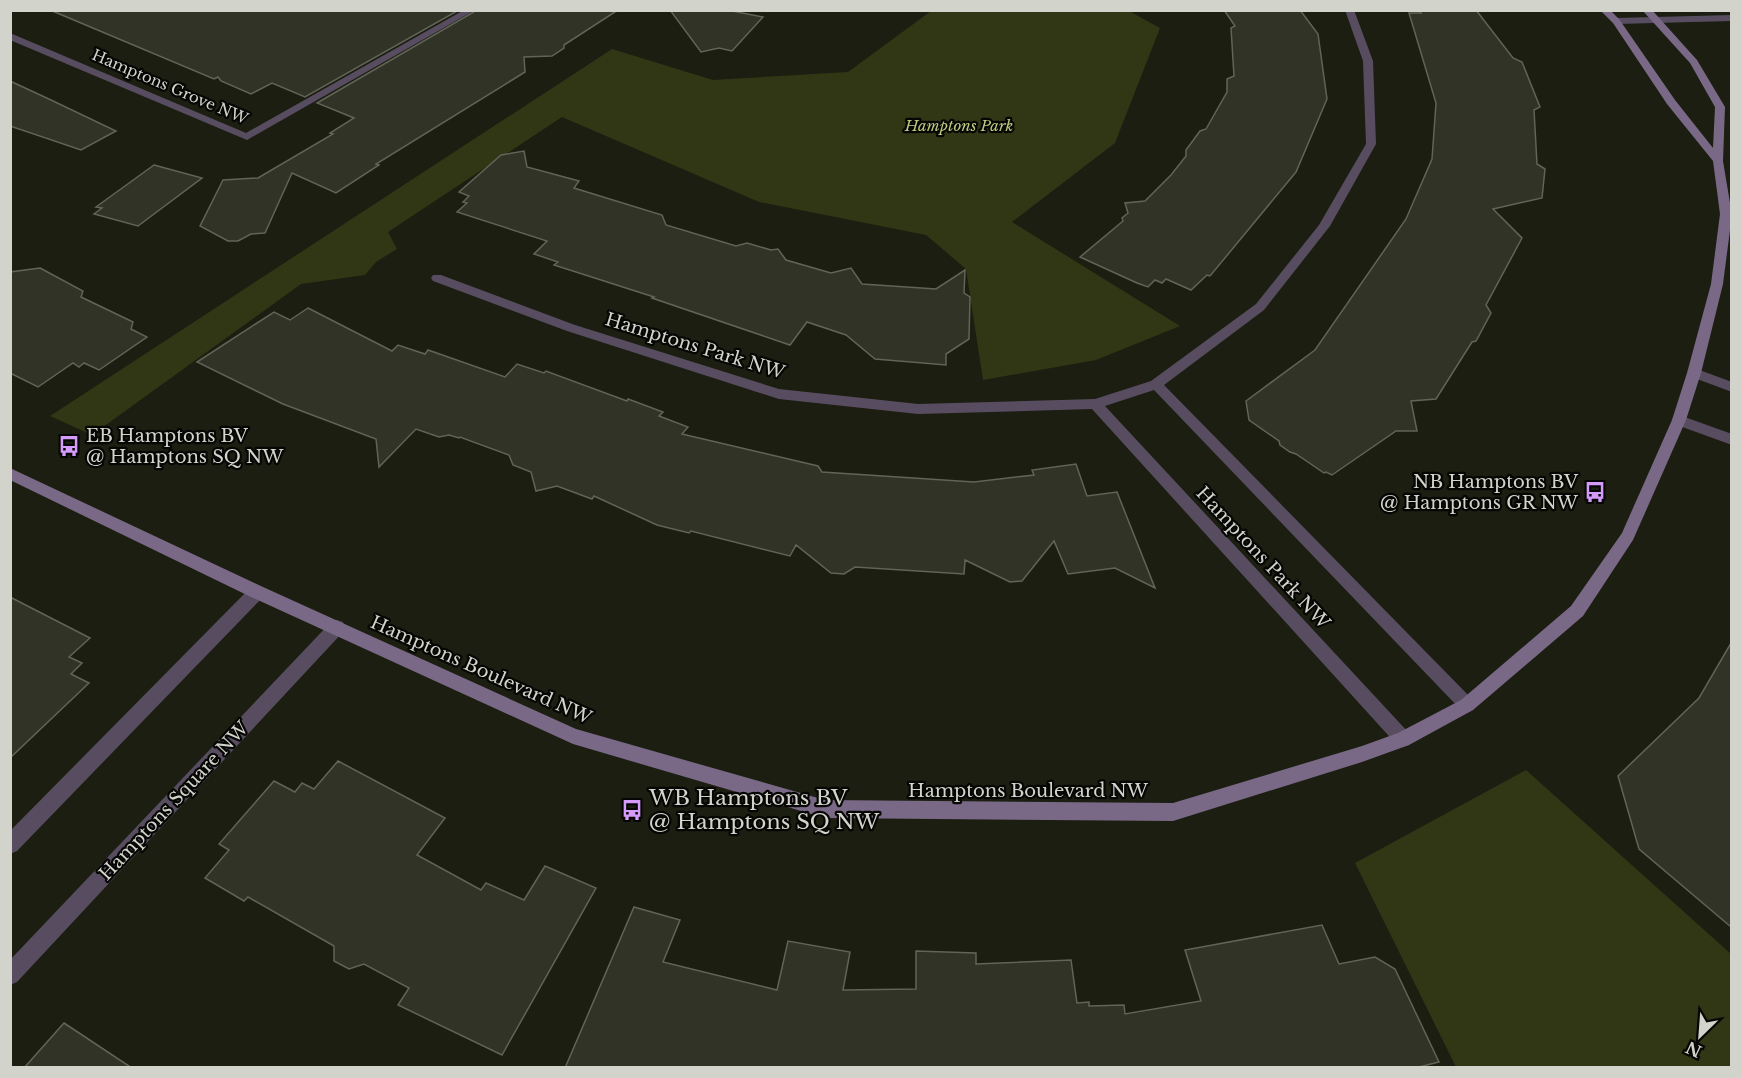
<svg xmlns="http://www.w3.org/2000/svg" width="1742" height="1078" viewBox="0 0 1742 1078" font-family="'Libre Baskerville',serif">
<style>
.green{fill:#313715}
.building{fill:#303326;stroke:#616456;stroke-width:1.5}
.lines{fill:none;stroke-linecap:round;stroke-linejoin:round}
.street{fill:#584d60;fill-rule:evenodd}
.secondary{fill:#7a6986;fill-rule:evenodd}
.labels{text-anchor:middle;stroke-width:4.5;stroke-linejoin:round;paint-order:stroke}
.far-street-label{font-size:15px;fill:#d2d4cc;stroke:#060704}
.far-park-label{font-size:15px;font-style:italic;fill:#bdcb7e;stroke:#060704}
.street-label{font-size:18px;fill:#d2d4cc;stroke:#060704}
.poi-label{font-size:18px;fill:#d2d4cc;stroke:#060704;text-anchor:start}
.near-poi-label{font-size:21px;fill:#d2d4cc;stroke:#060704;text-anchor:start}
</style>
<rect width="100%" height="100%" fill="#1b1e11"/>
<g class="green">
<path d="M931,11h198l31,17 -45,115 -103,79 168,104 -84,34 -113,20 -17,-111 -40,-34 -167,-33 -197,-85 -174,115 9,17 -21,13 -11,13 -64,9 -209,151 -42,-19 562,-367 101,31 135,-8z"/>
<path d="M1526,770l205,184v113h-275l-101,-204z"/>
</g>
<g class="building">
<path d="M50,10h409l-154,87 -33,-14 -21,11 -30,-13 -3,-4 -4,2z"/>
<path d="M477,10h141l-54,35v3l-12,8 -28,1 1,15 -149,92 3,1 -43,28 -44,-20 -27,60 -14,1 -13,7h-10l-28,-15 23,-46 35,-2 75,-44 -3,-1 24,-15 -37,-15z"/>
<path d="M670,10h57l36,7 -31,34 -13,-3 -18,4z"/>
<path d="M1224,10h76l18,24 9,65 -31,73 -86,104 -3,-1 -16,15 -25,-11 -4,4 -7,-3 -7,7 -11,-4 -57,-26 43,-36 -1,-3 6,-5 -3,-10 20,-2 26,-26 15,-19v-6l14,-19 6,-2 21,-37v-13l7,-3 -3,-48 4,-2z"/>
<path d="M1420,10h56l37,48 9,4 18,45 -6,3 3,54 8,5 -3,29 -49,11 29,29 -36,67 5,8 -15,28 -4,1 -36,57 -25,2 6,30h-21l-64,44 -6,-3 -2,1 -28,-19 -6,-2 -10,-7 -1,-4 -30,-21 -3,-19 69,-51 91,-131 26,-60 4,-56 -27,-90h12z"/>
<path d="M10,81l41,19 65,31 -35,19 -71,-24z"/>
<path d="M524,151l3,16 52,14 -5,7 88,27 4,10 70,21 11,-3 24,7 7,-1 8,11 45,13 20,-5 11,16 74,5 29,-19 -1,23 6,4 -1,42 -23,15v11l-71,-6 -29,-24 -39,-13 -17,23 -138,-47 2,-1 -100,-32 4,-3 -24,-8 13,-13 -90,-29 10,-9 -4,-1 6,-6 -10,-4 42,-37z"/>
<path d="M154,165l48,13 -64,48 -44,-12 8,-6 -6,-1z"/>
<path d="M40,268l43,23 -2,6 52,25 -2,7 16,8 -48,33 -15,-7 -5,4 -6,-4 -35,24 -28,-14v-101z"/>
<path d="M308,308l84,43 6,-6 27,9 3,-4 77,27 12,-13 27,9 2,-2 81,30 1,-2 35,13 -4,4 29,11 -6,7 136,32 4,6 152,10 60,-7 -2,-5 44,-6 11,32 30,-4 38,96 -40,-20 -47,6 -14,-33 -32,40 -12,1 -45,-22 -1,14 -109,-7 -11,7 -13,-1 -35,-28 -6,11 -99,-25 -2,2 -32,-8 -63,-29 -2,3 -35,-13 -21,5 -5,-19 -18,-7 -4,-10 -49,-18 -1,1 -10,-3 -10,2 -23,-8 -37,38 -3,-28 -93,-35 -86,-42 77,-50 16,8z"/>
<path d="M10,597l80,41 -21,19 13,6 -11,11 18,9 -79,75z"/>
<path d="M1731,643v284l-92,-78 -21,-73 81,-78z"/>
<path d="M338,761l107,57 -28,37 64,35 5,-7 38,17 21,-34 51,22 -94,167 -104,-50 11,-17 -45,-24 -15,5 -15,-8v-15l-86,-49 -4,4 -39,-23 24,-28 -10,-6 55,-63 21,11 7,-9 12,6z"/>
<path d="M634,907l46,13 -17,42 114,28 11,-49 62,11 -7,38 73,-1v-38l60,2v11l95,-4 6,43 12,-1v4l35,-1 1,9 76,-13 -16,-51 137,-25 17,39 36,-7 20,12 44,93 -24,6h-850z"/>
<path d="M64,1023l68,45h-108z"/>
</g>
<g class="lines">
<g class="street">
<path d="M464,10h11l-228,130 -237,-100v-7l236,100z"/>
<path d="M1345,10h9l19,51 3,83 -46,82 -66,84 -100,75 309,315 2,5 -2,5 -6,3 -6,-3 -307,-320 -49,16 304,327 3,6 -3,6 -6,2 -6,-2 -305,-336 -174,5 -139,-15 -212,-68 -134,-50 -2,-3 2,-3h8l134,50 204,64 139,15 177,-5 56,-18 105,-77 63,-79 47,-81 -3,-83z"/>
<path d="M1732,15v6l-116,3 -5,-3 5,-3z"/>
<path d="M1694,368l38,14v10l-43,-16 -2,-3z"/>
<path d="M1679,415l53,19v11l-58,-21 -2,-4 2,-4z"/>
<path d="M257,586l6,1 2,5 -2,5 -246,254 -7,3v-23l241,-244z"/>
<path d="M337,620l6,2 2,5 -2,5 -326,350 -7,3v-25l321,-338z"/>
</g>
<path class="secondary" d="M1600,10h10l9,9 56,81 38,48 2,-41 -25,-44 -48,-53h10l45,50 28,47 -2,54 9,54 -9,69 -22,89 -15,47 -53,120 -50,76 -110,94 -64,35 -47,17 -189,59 -348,-3 -252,-74 -322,-147 -241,-117v-12l253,119 313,142 249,71 348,3 189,-57 36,-13 63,-33 110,-94 51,-73 50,-113 15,-47 24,-89 9,-70 -7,-53 -46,-57 -54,-81z"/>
</g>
<defs>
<symbol id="bus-bare" viewBox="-9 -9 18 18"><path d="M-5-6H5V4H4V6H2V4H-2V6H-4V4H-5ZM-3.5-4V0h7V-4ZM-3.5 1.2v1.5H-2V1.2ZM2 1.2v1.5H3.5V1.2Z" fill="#d59bfa" stroke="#060704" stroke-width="2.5" paint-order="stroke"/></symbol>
</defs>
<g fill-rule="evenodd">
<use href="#bus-bare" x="54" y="431" width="30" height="30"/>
<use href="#bus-bare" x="1580" y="477" width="30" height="30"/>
<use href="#bus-bare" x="617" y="795" width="30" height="30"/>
</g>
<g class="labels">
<g class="far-street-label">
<text transform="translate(170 87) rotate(23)" y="5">Hamptons Grove NW</text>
</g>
<g class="far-park-label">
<text x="959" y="131">Hamptons Park</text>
</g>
<g class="street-label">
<text transform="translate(695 346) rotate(17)" y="6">Hamptons Park NW</text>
<text transform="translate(1263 558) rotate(47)" y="6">Hamptons Park NW</text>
<text transform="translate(481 670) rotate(24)" y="6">Hamptons Boulevard NW</text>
<text x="1028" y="797">Hamptons Boulevard NW</text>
<text transform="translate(174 801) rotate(-47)" y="6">Hamptons Square NW</text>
</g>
<g class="poi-label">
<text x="86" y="442">EB Hamptons BV<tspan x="86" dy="21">@ Hamptons SQ NW</tspan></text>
<text x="1578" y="488" text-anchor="end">NB Hamptons BV<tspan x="1578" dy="21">@ Hamptons GR NW</tspan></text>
</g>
<g class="near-poi-label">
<text x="649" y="805">WB Hamptons BV<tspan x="649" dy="24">@ Hamptons SQ NW</tspan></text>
</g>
</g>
<rect width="1742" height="1078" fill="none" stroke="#d2d4cc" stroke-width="24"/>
<g transform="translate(1700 1036) rotate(205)" stroke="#060704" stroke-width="4.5" paint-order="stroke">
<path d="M0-4.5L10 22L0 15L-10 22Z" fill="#d2d4cc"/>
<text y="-9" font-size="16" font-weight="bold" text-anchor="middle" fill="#d2d4cc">N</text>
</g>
</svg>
